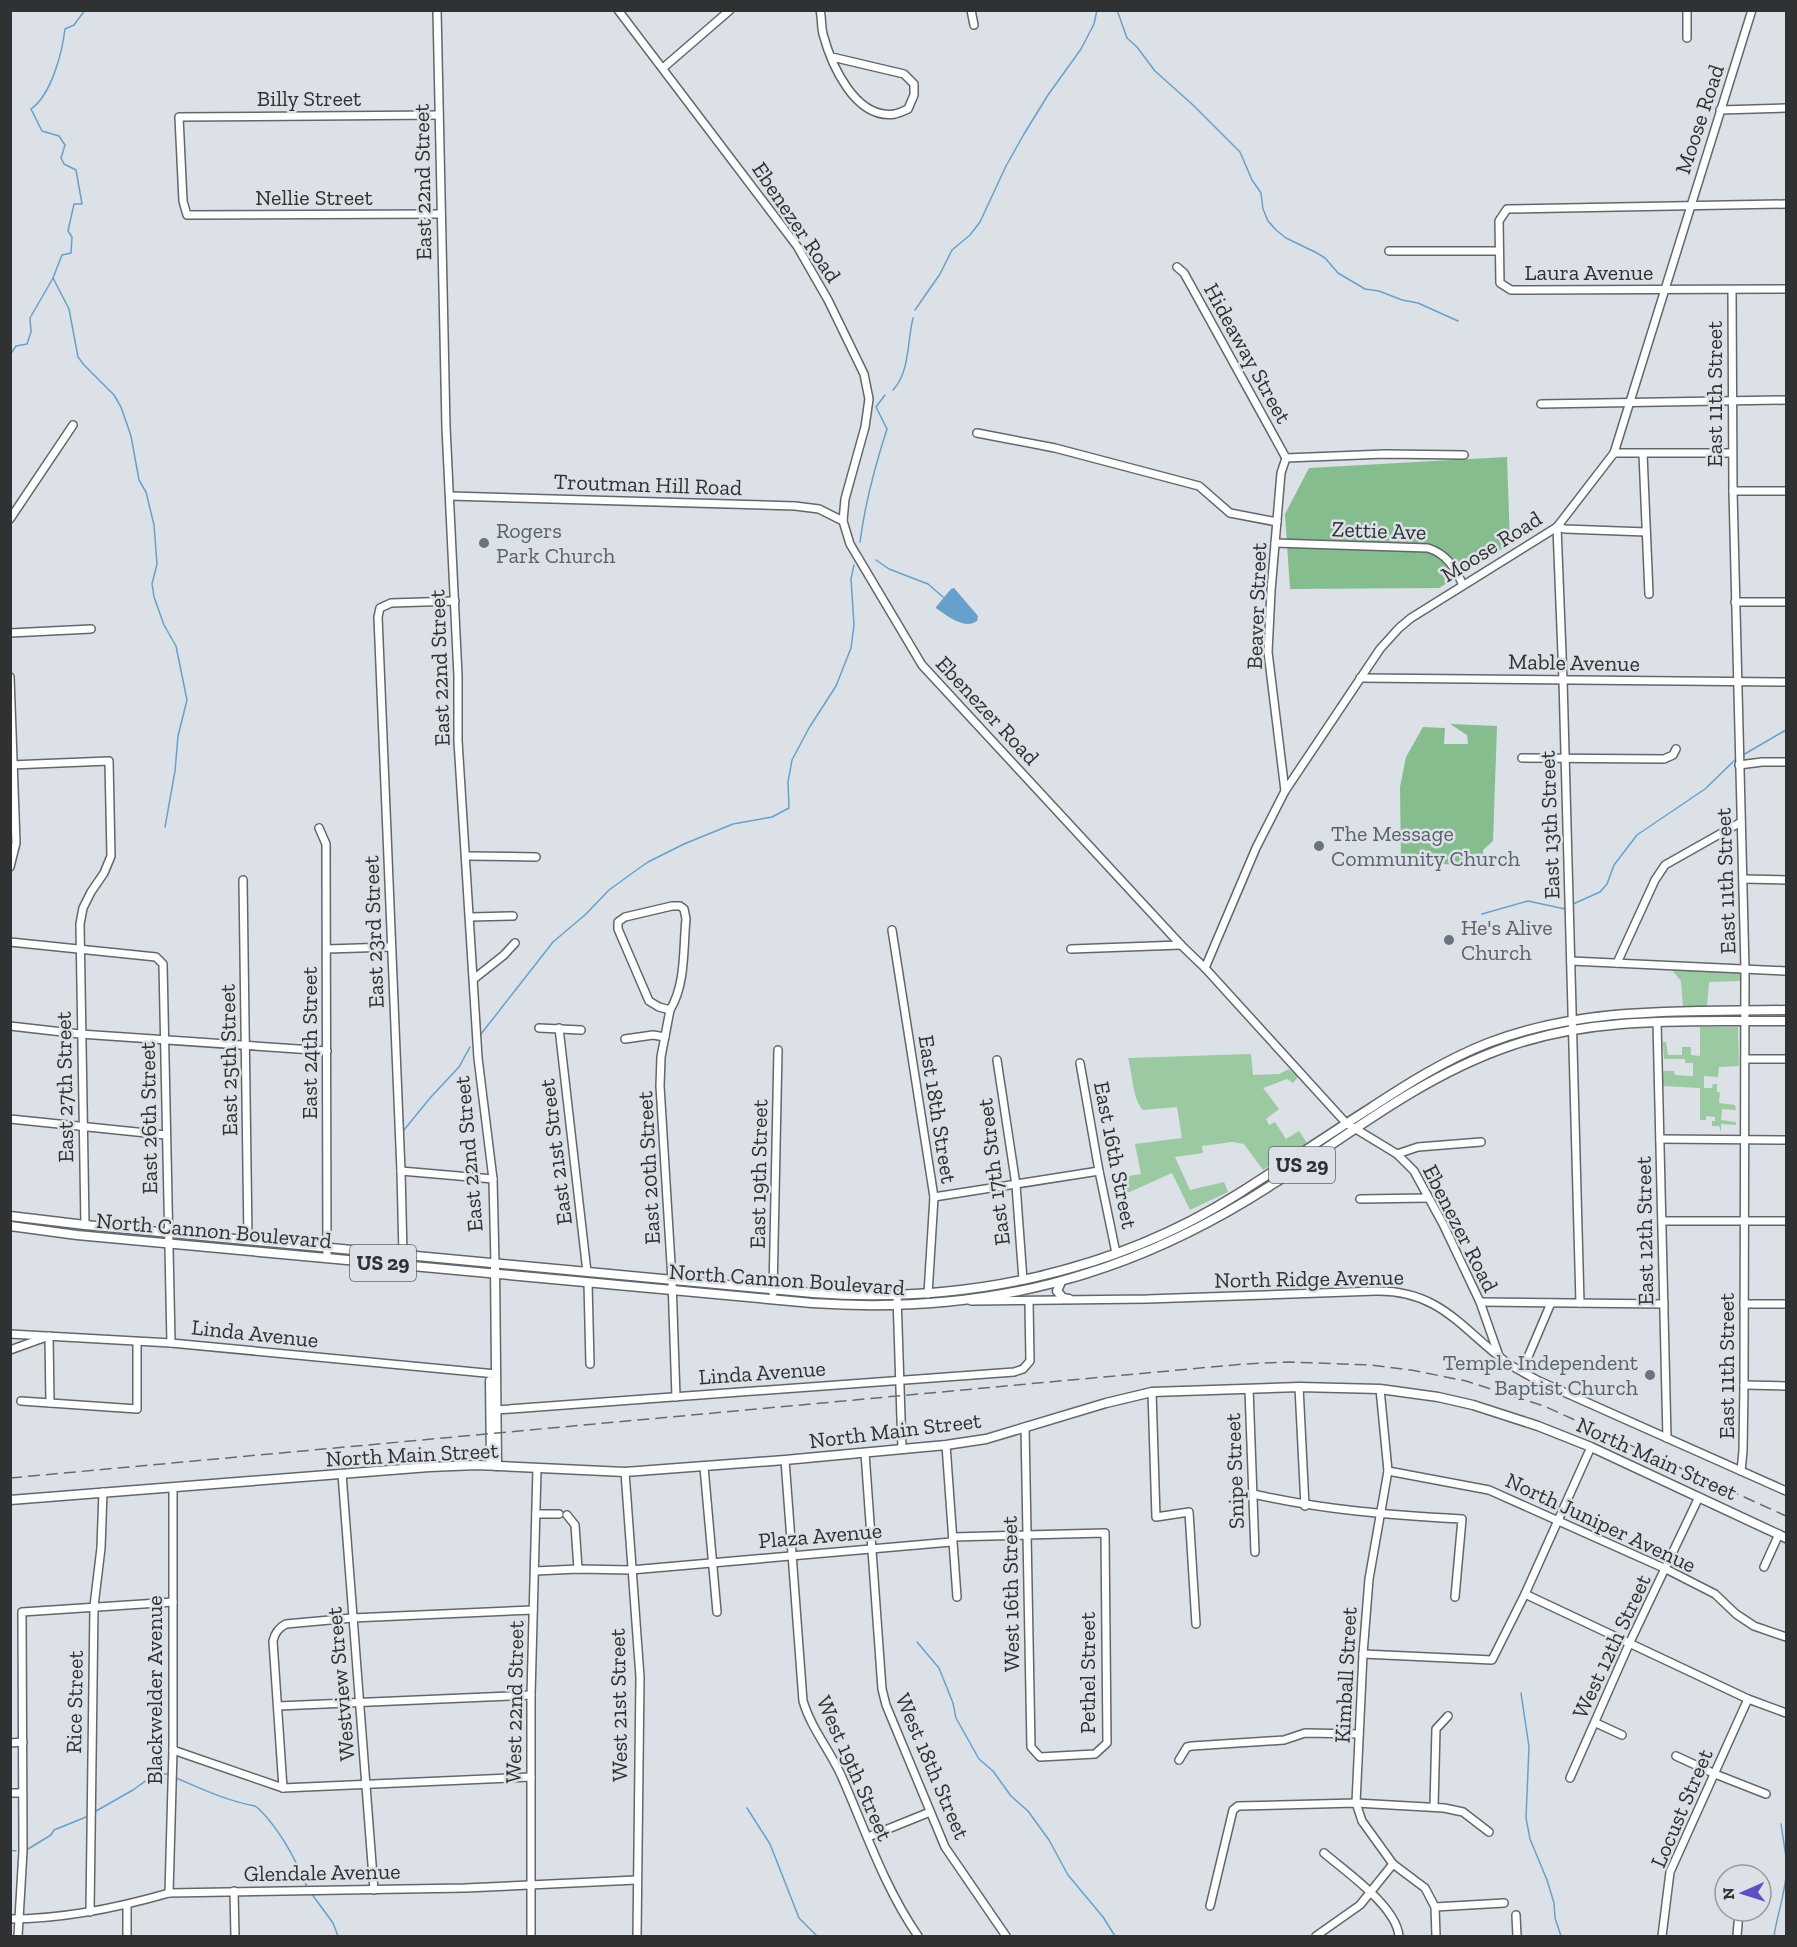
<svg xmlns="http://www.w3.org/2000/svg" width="1797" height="1947" viewBox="0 0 1797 1947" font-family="'Zilla Slab',serif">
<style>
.green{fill:#9bc9a2}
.forest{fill:#85bd8f}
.water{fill:#68a0cc}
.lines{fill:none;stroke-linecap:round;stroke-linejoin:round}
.stream{stroke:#68a0cc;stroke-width:1.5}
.minor-casing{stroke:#62676c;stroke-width:10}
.major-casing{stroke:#62676c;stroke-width:11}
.minor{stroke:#fff;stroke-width:7}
.major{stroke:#fff;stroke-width:8}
.rail{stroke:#686b6e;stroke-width:1.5;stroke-dasharray:12 6;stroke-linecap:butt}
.worship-dot{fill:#6b7280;stroke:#dbe1e6;stroke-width:2}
.labels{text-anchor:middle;stroke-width:5;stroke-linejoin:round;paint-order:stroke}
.shield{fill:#dbe1e6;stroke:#636669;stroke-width:1.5}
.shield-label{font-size:21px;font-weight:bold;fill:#2f3133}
.street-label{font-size:22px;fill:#2f3133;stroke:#dbe1e6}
.worship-label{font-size:22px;fill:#5b616d;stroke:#dbe1e6;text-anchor:start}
</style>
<rect width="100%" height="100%" fill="#dbe1e6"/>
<g class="green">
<path d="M1671,969l69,2 1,10 -32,1 -2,25h-24l-2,-26z"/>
<path d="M1700,1027h38l1,39 -20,1 -1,10 -14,-1v12h8l1,-4h4v8h3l-1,11 16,2 1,5 -14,-1 -1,11 15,2v3l-15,-1v8l-2,-6h-7v-5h3v-4l-9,-1v4h-6v-32l-37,-2v-15h11l1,4 18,1v-13h-8v-4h-21l-1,-17h3l2,13h14v-8h9v8l9,1z"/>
<path d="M1251,1054l2,21 26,-1 10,-5 9,8 -5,6 -6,-4 -24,9 16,21 -13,10 3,6 6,-3 11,17 13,-8 8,12 -44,27 -19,-26 -12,-2 -30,4 1,7 -28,4 15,33 34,-8 4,10 -38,18 -18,-37 -47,21 -3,-17 19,-3 -6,-30 47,-6 -5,-31 -34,3c-11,-12 -10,-35 -15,-52z"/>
</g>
<g class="forest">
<path d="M1507,457l3,87 -71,44 -149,1 -5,-75 24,-46z"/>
<path d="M1450,724l47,2 -4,115 -10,9 1,16 -83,-4 -1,-75 6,-30 17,-30 22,1 -1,16h24l-1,-9z"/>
</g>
<path class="water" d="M954,588l24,28 -1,5c-12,9 -30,-5 -41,-13v-1l15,-18z"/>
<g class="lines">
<g class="stream">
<path d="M1117,10l10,28 10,9 18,24 38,34 47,47 12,28 9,13 2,16 5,12 8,9 10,8 31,15 8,5 13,15 27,16 14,2 23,9 16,3 40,18"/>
<path d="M53,278l16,31 9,48 6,8 30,30 7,12 10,29 8,44 7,12 8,33 3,39 -5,20 2,13 10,28 12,21 11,54 -9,36 -3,35 -10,56"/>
<path d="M915,310l25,-36 12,-24 18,-15 10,-13 26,-56 18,-32 24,-39 33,-46 13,-25 3,-14"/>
<path d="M10,355l6,-9 11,-2 4,-12 -1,-14 23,-40 9,-23 9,-2 1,-16 -4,-6 6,-27h8l-6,-34 -12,-6 -3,-6 4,-13 -6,-9 -17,-5 -11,-22c20,-14 31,-55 34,-80l9,-4 11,-15"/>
<path d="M893,390c17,-18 14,-48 20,-72"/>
<path d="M860,542c5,-39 15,-76 27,-113l-11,-22 9,-12"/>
<path d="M876,560l13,9 39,15 15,13"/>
<path d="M1743,755l43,-25"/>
<path d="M1573,904l27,-12 7,-8 7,-19 23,-30 68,-46 31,-30"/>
<path d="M1482,914l46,-13 37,8"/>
<path d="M481,1034l72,-92 33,-28 23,-24 22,-16 17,-12 36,-18 49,-20 39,-7 17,-9 -1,-26 4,-22 17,-32 27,-42 15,-38 3,-23 -3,-46 3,-14"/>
<path d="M404,1130l26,-32 29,-31 11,-20"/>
<path d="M917,1642l22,26 14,35 3,15 23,41 14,12 18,25 17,15 21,29 19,35 35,42 12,19"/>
<path d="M1521,1693l8,54 -3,71 4,21 17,41 7,23 1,15 6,18"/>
<path d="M176,1778c26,11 51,23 79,28l4,3c21,21 37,51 48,78"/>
<path d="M747,1808l23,36 29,74 18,18"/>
<path d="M96,1811l37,-21 22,-16h13"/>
<path d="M1781,1824l5,33"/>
<path d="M28,1849l23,-14 3,-5 32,-13"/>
<path d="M10,1850l6,1"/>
<path d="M311,1893l22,30 5,13"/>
<path d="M1774,1936c3,-20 10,-39 12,-60"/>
</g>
<defs>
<g id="minor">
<path d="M437,10l9,417 12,249v65l20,317 15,121 2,85"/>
<path d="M618,10l179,236 31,54 36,74 5,25 -4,28 -20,72 -2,22 7,23 72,121 259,280 24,23 141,155 51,31 17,17 29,53 37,78 19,54"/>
<path d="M820,10c2,8 1,16 3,24 8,30 32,86 72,80 4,-1 9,-3 13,-5l6,-14v-11l-10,-10 -72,-17"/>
<path d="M971,10l3,15"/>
<path d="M1687,10v28"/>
<path d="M663,68l67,-58"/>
<path d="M1720,110l66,-2"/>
<path d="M439,115l-260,2 4,84 4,14 254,-1"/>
<path d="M1786,204l-279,5 -8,12 1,62 11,7 275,-1"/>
<path d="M1389,251h110"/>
<path d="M1177,267l7,6 102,185"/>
<path d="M1732,290l1,201 12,478 -1,416 -1,66 -2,20"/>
<path d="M1541,404l245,-4"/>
<path d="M977,433l78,15 144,38 31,27 47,9"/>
<path d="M1614,453h118"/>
<path d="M1643,454l6,140"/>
<path d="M1286,458l99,-4 79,1"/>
<path d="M1733,491h53"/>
<path d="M450,496l345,10 24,3 24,12"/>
<path d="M10,519l63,-94"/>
<path d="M1275,543l153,5c19,6 27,20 35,37"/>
<path d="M1735,602h51"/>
<path d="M10,633l81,-4"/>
<path d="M10,677l6,166 -6,24"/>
<path d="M1360,678l426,4"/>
<path d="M1522,758l142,1 9,-4 3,-6"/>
<path d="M10,765l99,-4 2,95 -7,17 -13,19 -8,16 -3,16 5,301"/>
<path d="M1739,765l23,-3h24"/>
<path d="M1285,791l-17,-139 3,-61 10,-118 5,-15"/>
<path d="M319,828l7,16 1,414"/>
<path d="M467,856l69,1"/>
<path d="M1743,879l43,1"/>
<path d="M243,880l5,360"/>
<path d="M672,906h8l4,3 2,10c-3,29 0,65 -16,91l-11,-3 -10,-6 -31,-72v-7l7,-5z"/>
<path d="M471,917l42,-1"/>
<path d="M892,930l42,267 -6,97"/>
<path d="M10,942l146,15 7,7 8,379"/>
<path d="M327,949l64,-2"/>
<path d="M1071,949l110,-4"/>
<path d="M1571,961l215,10"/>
<path d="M1617,963l38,-83 10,-15 76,-43"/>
<path d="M1205,968l51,-120 29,-57 95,-142 19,-21 12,-10 146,-91 57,-74 138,-443"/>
<path d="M475,978l29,-23 11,-12"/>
<path d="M670,1010l-9,47 -1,29 12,194 4,117"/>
<path d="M1657,1022l10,416"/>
<path d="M10,1026l70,8 247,17"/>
<path d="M539,1028l42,2"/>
<path d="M559,1028l28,244"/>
<path d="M625,1039l28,-4 12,2"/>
<path d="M1745,1059h41"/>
<path d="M997,1060l19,125 7,95"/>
<path d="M1080,1063l19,108 17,82"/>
<path d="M10,1119l156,16"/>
<path d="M1660,1139l126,1"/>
<path d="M1397,1154l21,-7 63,-5"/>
<path d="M401,1171l92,8"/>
<path d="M934,1197l165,-26"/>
<path d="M1360,1199l68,-1"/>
<path d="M1662,1221h124"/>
<path d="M403,1255l-2,-84 -23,-554 2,-9 11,-5 64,-2"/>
<path d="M588,1283l2,81"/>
<path d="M773,1293l5,-243"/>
<path d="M897,1296l5,153"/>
<path d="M971,1301l176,-2 229,-8c63,-1 85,37 130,71 10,7 22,13 33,19l247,110"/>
<path d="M1480,1302l184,2"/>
<path d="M1580,1303l-17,-623 -6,-153 8,2 81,3"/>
<path d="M1744,1304h42"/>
<path d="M10,1334l161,9 325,31"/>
<path d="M10,1350l39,-14 1,67"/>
<path d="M1522,1371l29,-68"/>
<path d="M1744,1385l42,1"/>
<path d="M1299,1387l6,119"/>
<path d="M1249,1389l6,163"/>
<path d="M1380,1389l8,82 -19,108 -6,75 -7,149 6,18 31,43 32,24 10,19 1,29"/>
<path d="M1152,1392l4,125 33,-5 7,112"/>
<path d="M21,1401l116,8v-67"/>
<path d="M496,1410l518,-38 9,-3 7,-8 -1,-59"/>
<path d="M946,1445l11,152"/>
<path d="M865,1453l17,236 4,16 59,142 61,89"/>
<path d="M785,1460l18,241c8,27 26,48 38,74 24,54 43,112 77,161"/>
<path d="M704,1467l13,145"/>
<path d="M1388,1471l101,19 177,79 49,25 21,20 18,12 32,11"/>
<path d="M625,1472l15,205 -3,259"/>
<path d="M342,1474l32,416"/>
<path d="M1253,1494c72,16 135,21 209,25l-7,78"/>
<path d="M536,1514h23"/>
<path d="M567,1515l8,10 3,44"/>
<path d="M1764,1567l15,-33"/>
<path d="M535,1571l43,-2 53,1 320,-28 2,-5 152,-4 2,210 -12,11 -55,3 -9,-10 -6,-320"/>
<path d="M1525,1594l223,105 38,14"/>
<path d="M1363,1654l129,6 33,-66 66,-147"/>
<path d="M278,1706l253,-11"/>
<path d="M1596,1723l26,12"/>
<path d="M10,1743l13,-1"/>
<path d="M173,1750l110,38 248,-11"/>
<path d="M1676,1756l39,18 51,20"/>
<path d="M1179,1760l8,-13 5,-1 92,-6 21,-7 54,1"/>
<path d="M1570,1778l60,-136 69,-145"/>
<path d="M283,1788l-10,-147c2,-8 5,-13 13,-17l66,-6 181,-8"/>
<path d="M10,1793h12"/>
<path d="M1434,1807l2,-78 12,-13"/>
<path d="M868,1837l62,-25"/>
<path d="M1324,1853c22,19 72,53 75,83"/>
<path d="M234,1891l1,45"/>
<path d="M169,1893l4,-143v-262"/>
<path d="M127,1905v31"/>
<path d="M1210,1906l23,-96 5,-4 118,-3 88,5 19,4 26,20"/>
<path d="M1435,1907l69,-4"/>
<path d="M90,1912l4,-306 7,-58 2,-56"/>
<path d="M1516,1915l1,21"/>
<path d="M10,1919c55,0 107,-11 159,-26l296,-5 171,-8"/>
<path d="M18,1936l5,-85 -1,-239 151,-10"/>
<path d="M531,1936v-241l6,-226"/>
<path d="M1316,1936l44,-31 33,-41"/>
<path d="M1662,1936l8,-64 78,-173"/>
<path d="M1737,1936l2,-25"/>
</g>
<g id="major">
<path d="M10,1216l75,9 728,68c148,11 298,-19 425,-99 44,-28 87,-57 131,-85 38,-25 76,-49 119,-66 96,-37 197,-31 298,-33"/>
<path d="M10,1226l67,9 735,68c172,12 316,-25 461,-119 75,-49 148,-107 234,-137 89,-32 186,-25 279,-26"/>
<path d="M495,1268l2,198"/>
<path d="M1061,1282l-4,9 6,7 6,1"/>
<path d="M490,1381l1,84"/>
<path d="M10,1500l419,-33 48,-2 148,7 160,-12 161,-15 40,-6 120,-36 46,-11 147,-5 81,2 58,8 35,8 65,21 53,21 195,91"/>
</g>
</defs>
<use href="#minor" class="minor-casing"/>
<use href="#major" class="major-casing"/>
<use href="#minor" class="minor"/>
<use href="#major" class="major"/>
<path class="rail" d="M10,1478l1234,-114 46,-2 80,3 41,5 55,11 78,25 242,110"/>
</g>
<g class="worship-dot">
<circle cx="484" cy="543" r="6"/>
<circle cx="1319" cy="846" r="6"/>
<circle cx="1449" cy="940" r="6"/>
<circle cx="1650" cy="1375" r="6"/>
</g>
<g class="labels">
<g class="shield">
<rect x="1269" y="1147" width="66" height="36" rx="4.5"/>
<rect x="350" y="1245" width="66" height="36" rx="4.5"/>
</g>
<g class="shield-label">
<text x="1302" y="1172">US 29</text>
<text x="383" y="1270">US 29</text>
</g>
<g class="street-label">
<text x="309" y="106">Billy Street</text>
<text transform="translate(1699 119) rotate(-72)" y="8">Moose Road</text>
<text transform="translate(422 182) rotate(-91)" y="8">East 22nd Street</text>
<text x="314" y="205">Nellie Street</text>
<text transform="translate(797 222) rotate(56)" y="8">Ebenezer Road</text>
<text x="1589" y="280">Laura Avenue</text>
<text transform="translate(1248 353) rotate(61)" y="8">Hideaway Street</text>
<text transform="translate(1714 394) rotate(-90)" y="8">East 11th Street</text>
<text transform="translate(648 484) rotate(2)" y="8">Troutman Hill Road</text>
<text transform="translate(1379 530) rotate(2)" y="8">Zettie Ave</text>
<text transform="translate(1491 546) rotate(-32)" y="8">Moose Road</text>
<text transform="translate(1256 606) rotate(-88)" y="8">Beaver Street</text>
<text transform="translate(1574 662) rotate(1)" y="8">Mable Avenue</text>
<text transform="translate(439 668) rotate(-92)" y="8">East 22nd Street</text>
<text transform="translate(988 710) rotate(47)" y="8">Ebenezer Road</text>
<text transform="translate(1549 825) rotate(-92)" y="8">East 13th Street</text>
<text transform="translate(1725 881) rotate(-92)" y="8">East 11th Street</text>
<text transform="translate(373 932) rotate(-92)" y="8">East 23rd Street</text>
<text transform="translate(309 1043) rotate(-90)" y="8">East 24th Street</text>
<text transform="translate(228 1060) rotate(-91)" y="8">East 25th Street</text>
<text transform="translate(64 1087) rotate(-91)" y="8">East 27th Street</text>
<text transform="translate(938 1109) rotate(81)" y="8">East 18th Street</text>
<text transform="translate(148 1118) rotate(-91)" y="8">East 26th Street</text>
<text transform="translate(555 1152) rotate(-97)" y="8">East 21st Street</text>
<text transform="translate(468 1154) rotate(-95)" y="8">East 22nd Street</text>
<text transform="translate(1116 1155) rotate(79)" y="8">East 16th Street</text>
<text transform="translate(648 1168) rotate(-93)" y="8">East 20th Street</text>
<text transform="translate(993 1172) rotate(-97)" y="8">East 17th Street</text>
<text transform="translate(758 1174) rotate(-89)" y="8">East 19th Street</text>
<text transform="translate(1461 1228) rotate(63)" y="8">Ebenezer Road</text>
<text transform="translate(214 1230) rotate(5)" y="8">North Cannon Boulevard</text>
<text transform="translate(1644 1231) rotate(-91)" y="8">East 12th Street</text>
<text transform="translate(1309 1278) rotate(-1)" y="8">North Ridge Avenue</text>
<text transform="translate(787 1279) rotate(4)" y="8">North Cannon Boulevard</text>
<text transform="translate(255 1333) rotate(6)" y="8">Linda Avenue</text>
<text transform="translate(1726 1366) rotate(-90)" y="8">East 11th Street</text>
<text transform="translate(762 1372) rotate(-4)" y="8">Linda Avenue</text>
<text transform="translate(895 1430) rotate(-7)" y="8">North Main Street</text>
<text transform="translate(412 1454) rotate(-3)" y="8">North Main Street</text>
<text transform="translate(1657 1458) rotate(24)" y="8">North Main Street</text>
<text transform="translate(1234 1471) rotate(-92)" y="8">Snipe Street</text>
<text transform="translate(1601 1522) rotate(25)" y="8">North Juniper Avenue</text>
<text transform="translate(820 1535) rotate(-5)" y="8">Plaza Avenue</text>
<text transform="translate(1010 1594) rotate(-91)" y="8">West 16th Street</text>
<text transform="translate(1611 1646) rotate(-65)" y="8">West 12th Street</text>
<text transform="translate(1087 1673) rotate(-90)" y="8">Pethel Street</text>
<text transform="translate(1345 1675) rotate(-87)" y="8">Kimball Street</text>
<text transform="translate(340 1684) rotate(-95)" y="8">Westview Street</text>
<text transform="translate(154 1690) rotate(-90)" y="8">Blackwelder Avenue</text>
<text transform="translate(74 1702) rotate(-89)" y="8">Rice Street</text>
<text transform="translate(514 1702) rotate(-89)" y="8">West 22nd Street</text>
<text transform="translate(618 1705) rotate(-91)" y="8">West 21st Street</text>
<text transform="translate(933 1766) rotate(67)" y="8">West 18th Street</text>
<text transform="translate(855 1768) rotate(66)" y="8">West 19th Street</text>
<text transform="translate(1681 1808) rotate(-67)" y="8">Locust Street</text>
<text transform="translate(322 1872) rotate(-1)" y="8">Glendale Avenue</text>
</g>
<g class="worship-label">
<text x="496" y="538">Rogers<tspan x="496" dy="25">Park Church</tspan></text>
<text x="1331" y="841">The Message<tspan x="1331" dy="25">Community Church</tspan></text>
<text x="1461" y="935">He's Alive<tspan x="1461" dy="25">Church</tspan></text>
<text x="1638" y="1370" text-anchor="end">Temple Independent<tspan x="1638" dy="25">Baptist Church</tspan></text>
</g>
</g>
<rect width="1797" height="1947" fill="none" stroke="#2f3133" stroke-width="24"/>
<g transform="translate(1743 1893) rotate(267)"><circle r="28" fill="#dbe1e6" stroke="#969b9e" stroke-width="1.5"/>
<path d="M0-4.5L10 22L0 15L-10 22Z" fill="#614ec6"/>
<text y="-9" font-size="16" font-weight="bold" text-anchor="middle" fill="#2f3133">N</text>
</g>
</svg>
